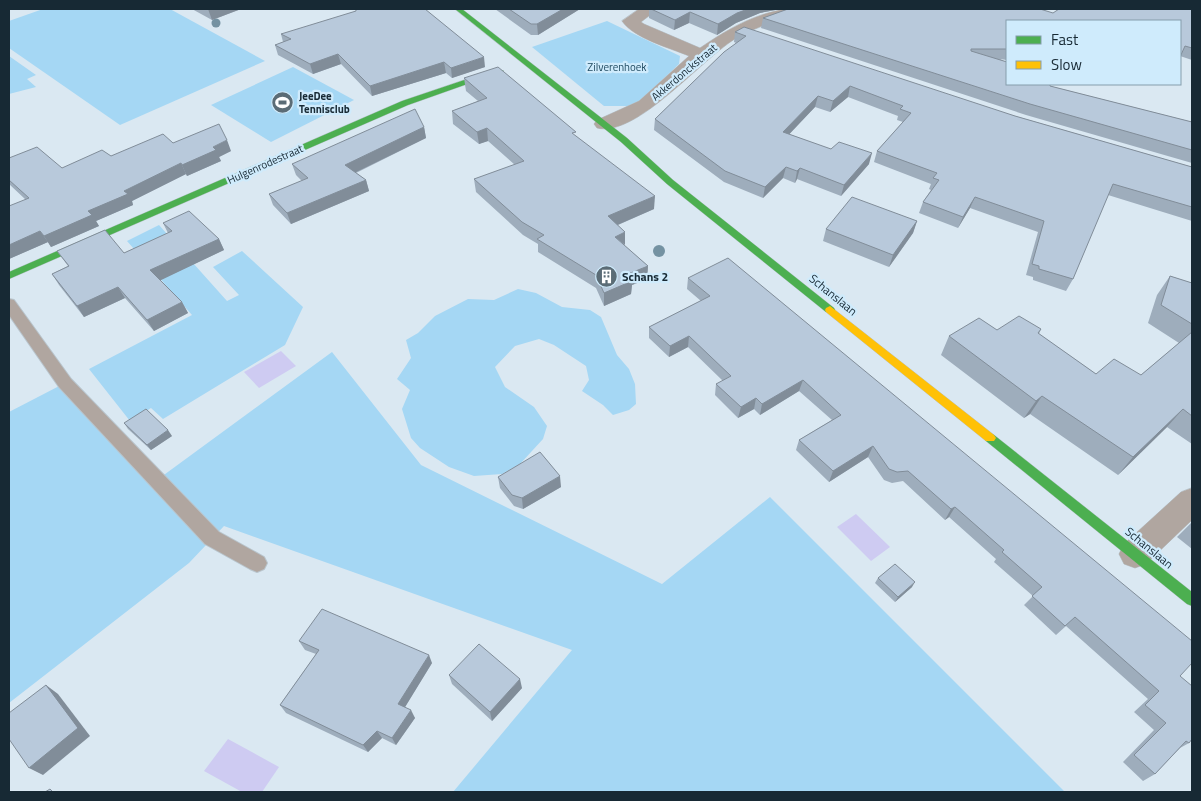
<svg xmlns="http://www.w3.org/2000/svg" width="1201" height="801" viewBox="0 0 1201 801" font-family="'Titillium Web',sans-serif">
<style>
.green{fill:#a5d7f4}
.water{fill:#cecbf2}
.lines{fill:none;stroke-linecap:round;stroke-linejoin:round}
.lane-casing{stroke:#b9c5cd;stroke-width:2}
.street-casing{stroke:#b9c5cd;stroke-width:1}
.fast-casing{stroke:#b9c5cd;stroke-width:1}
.slow-casing{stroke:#b9c5cd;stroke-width:1}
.lane{fill:#b0a6a0;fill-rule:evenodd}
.street{fill:#b0a6a0;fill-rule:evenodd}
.fast{fill:#4caf50;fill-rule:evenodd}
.slow{fill:#ffc107;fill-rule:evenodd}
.tree{fill:#7492a2}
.wall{fill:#9eadbc}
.shaded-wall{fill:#818d99}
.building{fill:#b8c9db;stroke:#818d99}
.labels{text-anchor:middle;stroke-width:4.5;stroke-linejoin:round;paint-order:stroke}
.far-park-label{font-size:11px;fill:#214b61;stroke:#cfebfc}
.far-street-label{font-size:11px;fill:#172934;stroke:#cfebfc}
.far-poi-label{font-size:11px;font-weight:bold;fill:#172934;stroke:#cfebfc;text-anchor:start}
.poi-label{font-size:12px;font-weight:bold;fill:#172934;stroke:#cfebfc;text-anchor:start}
.street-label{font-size:12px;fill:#172934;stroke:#cfebfc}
</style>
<rect width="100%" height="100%" fill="#dae8f2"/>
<g class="green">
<path d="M43,9h127l95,52 -145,64 -111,-77v-27z"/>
<path d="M607,21l73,35 -1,8 -44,42h-31l-72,-59z"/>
<path d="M9,56l27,19 -9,4 9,8 -27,7z"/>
<path d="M293,67l61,33 -83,42 -60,-37z"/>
<path d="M159,225l68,76 12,-6 -26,-28 29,-16 61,56 -18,38 -122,74 -12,-11 -21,13 -41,-52 103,-54 -65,-74z"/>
<path d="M518,289l18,4 26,14 28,3 11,7 16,38 12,14 6,15 1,20 -7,6 -16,5 -10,-10 -21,-14 7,-11 -3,-14 -32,-21 -15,-6 -24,7 -20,21 10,20 29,20 13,19 -4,13 -23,25 -18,10 -28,2 -25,-9 -29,-19 -9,-10 -9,-29 8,-19 -13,-11 14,-21 -5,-18 12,-7 17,-17 33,-17 26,1z"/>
<path d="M332,352l89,113 241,119 108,-87 295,295h-612l119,-142 -348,-124 -35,37 -180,140v-291l56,-29 92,97z"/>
</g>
<g class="water">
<path d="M281,351l15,15 -37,22 -15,-16z"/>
<path d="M856,514l34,33 -19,14 -34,-34z"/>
<path d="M228,739l51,28 -17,25h-20l-38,-21z"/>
</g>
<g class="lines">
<defs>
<path id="lane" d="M9,299l5,1 57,79 148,153 45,25 3,6 -3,6 -7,3 -7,-3 -45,-25 -146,-157 -50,-72z"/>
<g id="street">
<path d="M639,9h19l-17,13 3,2 56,24c29,-20 65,-41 101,-39l-2,3c-20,8 -42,15 -61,25 -35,20 -101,101 -141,91l-3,-4 3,-4 42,-19 50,-45c-19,-8 -56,-18 -67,-35z"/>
<path d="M1192,488v32l-46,44 -11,4 -11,-4 -5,-10 5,-10 57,-52z"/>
</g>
<g id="fast">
<path d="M455,9h7l165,129 46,42 161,128 1,2 -1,2h-8l-159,-128 -46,-42z"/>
<path d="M497,69l7,2 -96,34 -399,174v-7l393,-171z"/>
<path d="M990,433l4,2 198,157v14l-5,-2 -201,-163 -2,-3 2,-3z"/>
</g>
<path id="slow" d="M830,306l164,129 2,3 -2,3h-8l-160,-129 -1,-2 1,-2z"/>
</defs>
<use href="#lane" class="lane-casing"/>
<use href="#street" class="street-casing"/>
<use href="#fast" class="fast-casing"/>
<use href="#slow" class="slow-casing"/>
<use href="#lane" class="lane"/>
<use href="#street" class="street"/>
<use href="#fast" class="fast"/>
<use href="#slow" class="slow"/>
</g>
<g class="tree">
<circle cx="216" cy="23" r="4.5"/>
<circle cx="659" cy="251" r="6"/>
</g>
<g class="wall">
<path d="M192,9h49l-29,11z"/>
<path d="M495,9h85l-42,26h-7z"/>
<path d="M649,9h132l-21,4 -24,10 -19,12 -28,-12 -15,7 -25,-12z"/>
<path d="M1192,9v51l-12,-4 -173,-35v39l-7,-1 50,27 142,36v41l-166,-48 -265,-87 2,-10 290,-5z"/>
<path d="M735,32l280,84 177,51v54l-84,-26 -35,84 -7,12 -33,-11v-3l-7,-2 12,-43 -68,-24 -12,20 -39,-15 4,-11 8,-12 -2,-1 2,-5 -57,-22 3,-11 26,-29 -6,-2 1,-4 -50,-19 -18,15 -15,-5 -26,27 80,30 -28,32 -44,-17 -2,4 -12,-5 -20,20 -39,-16 -70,-52 1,-11 81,-76 -2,-1z"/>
<path d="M281,34l204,33 -33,11 -6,-5 -74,23 -31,-32 -28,10 -35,-19 -3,-10 8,-3z"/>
<path d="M464,78l113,59 77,72 -36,16 6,20 24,21 -1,13 -15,6 -1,9 -27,12 -8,-18 -58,-36v-8l-15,-9 -47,-43 -2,-13 41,-14 -27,-24 -9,3 -26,-20 -1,-13 26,-10 -12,-10z"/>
<path d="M424,127l2,11 -70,35 10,7 3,11 -78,33 -18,-19 -4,-11 33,-13 -6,-6 -4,-11z"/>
<path d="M173,143l58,8 -12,6 2,4 -34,15 -1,-2 -54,27 1,4 -37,16 3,5 -48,21 -3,-5 -39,17 16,-60 -16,-15v-26l53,10 49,-12z"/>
<path d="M917,221l-4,12 -24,34 -66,-26 3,-12z"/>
<path d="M163,223l56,16 5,11 -64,30 22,22 6,11 -34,18 -29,-33 -41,19 -25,-32 -7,-11 16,-8 -11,-15 67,2 44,-20z"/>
<path d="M1170,276l22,7v161l-25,-17 -49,48 -88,-61 -6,4 -83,-63 8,-19 48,-6 44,-1 -2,5 57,40 45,1 38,-32 -31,-20 9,-28z"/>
<path d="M688,278l492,398 9,67 -9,5 -25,26 -12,7 -20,-19 31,-32 -20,-18 14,-13 -82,-73 -10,9 -32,-30 9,-9 -39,-34 2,-3 -47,-42 -4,3 -42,-39 -11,2 -8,-3 -16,-23 -39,25 -33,-32 3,-10 33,-20 -33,-29 -39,24 -6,-6 -16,9 -23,-23 1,-11 7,-3 -35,-34 -19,10 -20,-19v-11l52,-26 -14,-12z"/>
<path d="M124,423l48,13 -21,14 -23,-21z"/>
<path d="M498,477l63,10 -38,22 -9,-3 -14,-18z"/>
<path d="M1192,522v27l-15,-12z"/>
<path d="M878,578l34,9 -17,15 -20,-19z"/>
<path d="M299,641l133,22 -27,44 10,11 -19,27 -14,-7 -14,14 -82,-39 -6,-8 36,-51 -11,-4z"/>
<path d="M449,675l73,13 -30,33 -40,-37z"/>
</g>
<g class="shaded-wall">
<path d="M208,9h33l-29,11z"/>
<path d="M563,9h17l-42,26 -1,-11z"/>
<path d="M748,9h33l-21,4 -24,10 -19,12 1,-11 19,-11z"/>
<path d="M690,12l-1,11 -15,7 1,-10z"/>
<path d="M338,54l3,10 -28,10 -3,-10z"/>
<path d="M484,57l1,10 -33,11 -1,-10z"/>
<path d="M444,62l2,11 -74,23 -2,-10z"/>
<path d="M850,86l-2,11 -18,15 3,-11z"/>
<path d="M818,96l-3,11 -34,36 2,-11z"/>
<path d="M424,127l2,11 -78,38 -3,-11z"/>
<path d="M487,128l1,13 -9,3 -2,-12z"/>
<path d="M227,140l4,11 -12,6 2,4 -34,15 -5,-11 31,-18z"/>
<path d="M872,153l-3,11 -28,32 3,-11z"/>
<path d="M181,163l5,11 -54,27 1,4 -37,16 3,5 -48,21 -7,-11 80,-45z"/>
<path d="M786,167l-3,11 -20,20 2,-11z"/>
<path d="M800,168l-3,11 -2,4 2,-12z"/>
<path d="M366,180l3,11 -78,33 -4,-11z"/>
<path d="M655,196l-1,13 -46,20v-13z"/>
<path d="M975,197l-5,11 -12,20 5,-11z"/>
<path d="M917,221l-4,12 -24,34 4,-12z"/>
<path d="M40,231l8,11 -39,17v-14z"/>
<path d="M625,232v13l-10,-8z"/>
<path d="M219,239l5,11 -67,32 -7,-12z"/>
<path d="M648,266l-1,13 -15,6 -1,9 -27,12v-13l24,-19z"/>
<path d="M118,287l7,11 -41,19 -7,-11z"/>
<path d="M182,302l6,11 -34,18 -7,-11z"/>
<path d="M689,336l-1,11 -19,10 1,-11z"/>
<path d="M803,380l-4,11 -39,24 2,-11z"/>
<path d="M1042,396l-12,18 -6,4 12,-17z"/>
<path d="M756,398l-2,11 -16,9 3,-11z"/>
<path d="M1183,409l-16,18 -49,48 15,-18z"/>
<path d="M168,430l4,6 -21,14 -4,-5z"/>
<path d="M873,446l-5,11 -39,25 4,-11z"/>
<path d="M560,476l1,11 -38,22 -1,-11z"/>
<path d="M955,507l-6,10 -4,3 6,-11z"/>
<path d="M915,582l-3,5 -17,15 3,-5z"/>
<path d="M429,655l3,8 -30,49 -4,-8z"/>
<path d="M520,679l2,9 -30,33 -2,-9z"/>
<path d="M46,685l12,9 32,42 -47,39 -14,-7z"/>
<path d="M411,710l4,8 -19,27 -4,-7z"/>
<path d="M377,731l5,7 -14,14 -5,-7z"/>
</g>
<g class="building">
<path d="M356,9h69l59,48 -33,11 -7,-6 -74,24 -32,-32 -28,10 -35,-19 16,-6 -10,-5 75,-23z"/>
<path d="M509,9h54l-26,15h-6z"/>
<path d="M651,9h97l-11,4 -19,11 -28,-12 -15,8z"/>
<path d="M788,9h252l13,4 6,-4h133v39l-7,-2 -5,11v-36h-173v28h-36v2l36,11v22h43v2l142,36v28l-162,-46 -267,-86z"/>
<path d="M744,27l271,89 177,51v40l-79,-23 -40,95 -34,-10v-3l-7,-2 12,-43 -69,-24 -12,20 -40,-15 16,-22 -6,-2 4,-5 -60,-22 34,-38 -11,-4 3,-3 -53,-20 -17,15 -15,-5 -35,36 48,17 8,-7 33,11 -28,32 -44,-17 -3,3 -11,-4 -21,20 -40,-16 -70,-52 69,-67 22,-16 -11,-4z"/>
<path d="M498,67l78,65 -4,1 83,63 -47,20 17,16 -10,5 33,29 -20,8 4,7 -28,12 -8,-18 -59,-36 7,-4 -22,-13 -48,-43 50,-18 -37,-33 -10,4 -25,-21 35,-13 -23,-20z"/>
<path d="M415,109l9,18 -79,38 21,15 -79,33 -18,-19 39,-16 -16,-14z"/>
<path d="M219,124l8,16 -14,7 3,3 -34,15 -1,-2 -57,28 4,3 -40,17 4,4 -48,21 -4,-5 -31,14v-39l20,-8 -20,-18v-22l28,-11 25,21 40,-18 9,6 52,-22 10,9z"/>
<path d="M852,197l65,24 -24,34 -67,-26z"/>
<path d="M189,211l30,28 -69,31 32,32 -35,18 -29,-33 -41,19 -25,-32 17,-8 -12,-15 48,-21 19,23 48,-22 -9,-8z"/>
<path d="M728,258l464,383v22l-12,13 12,10v53l-3,4 -3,-2 -31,33 -21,-19 32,-32 -21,-18 14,-14 -84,-74 -10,9 -33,-30 10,-9 -40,-35 2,-2 -49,-43 -4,2 -43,-38 -11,1 -8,-3 -16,-23 -40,25 -34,-31 42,-25 -38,-35 -41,24 -6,-6 -15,9 -25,-23 15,-8 -42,-40 -19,10 -21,-19 61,-31 -22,-18z"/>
<path d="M1170,276l22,7v41l-31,-19z"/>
<path d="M1019,316l22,13 -3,4 58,41 18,-15 27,16 51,-43v84l-9,-7 -50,48 -91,-61 -6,5 -87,-65 30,-18 18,12z"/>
<path d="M146,409l22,21 -21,15 -23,-22z"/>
<path d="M540,452l20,24 -38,22 -10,-3 -14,-18z"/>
<path d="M895,564l20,18 -17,15 -20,-19z"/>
<path d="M322,609l107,46 -31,49 13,6 -19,28 -15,-7 -14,14 -83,-40 39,-55 -20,-9z"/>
<path d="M479,644l41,35 -30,33 -41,-37z"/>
<path d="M46,685l32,43 -49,40 -20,-29v-26z"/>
<path d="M50,789l3,3h-8z"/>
</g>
<defs>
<symbol id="stadium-disc" viewBox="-11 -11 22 22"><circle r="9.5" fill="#5b6c76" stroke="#cfebfc"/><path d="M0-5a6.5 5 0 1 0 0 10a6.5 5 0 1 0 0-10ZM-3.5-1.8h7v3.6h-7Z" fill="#fff"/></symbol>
<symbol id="building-disc" viewBox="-11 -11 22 22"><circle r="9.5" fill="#5b6c76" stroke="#cfebfc"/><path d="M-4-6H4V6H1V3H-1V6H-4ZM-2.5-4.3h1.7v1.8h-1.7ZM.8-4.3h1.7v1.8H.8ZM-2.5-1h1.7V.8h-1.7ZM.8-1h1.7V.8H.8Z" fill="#fff"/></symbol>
</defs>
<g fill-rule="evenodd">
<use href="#stadium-disc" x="270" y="90" width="25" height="25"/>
<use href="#building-disc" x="594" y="264" width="25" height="25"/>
</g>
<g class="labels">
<g class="far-park-label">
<text x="617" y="71">Zilverenhoek</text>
</g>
<g class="far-street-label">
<text transform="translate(684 72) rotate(-40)" y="4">Akkerdonckstraat</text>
<text transform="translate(265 164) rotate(-24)" y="4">Hulgenrodestraat</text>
</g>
<g class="far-poi-label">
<text x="299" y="100">JeeDee<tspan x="299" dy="13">Tennisclub</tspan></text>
</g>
<g class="poi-label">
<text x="622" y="281">Schans 2</text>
</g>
<g class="street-label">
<text transform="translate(833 295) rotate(39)" y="4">Schanslaan</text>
<text transform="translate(1149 548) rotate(39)" y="4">Schanslaan</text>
</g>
</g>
<rect width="1201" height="801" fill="none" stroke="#172934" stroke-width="20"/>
<rect x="1006" y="20" width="175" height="65" fill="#cfebfc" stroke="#859dac"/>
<rect x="1016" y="36" width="25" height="8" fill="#4caf50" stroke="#859dac"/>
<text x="1051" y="45" font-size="15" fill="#172934">Fast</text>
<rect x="1016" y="61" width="25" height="8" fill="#ffc107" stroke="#859dac"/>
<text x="1051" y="70" font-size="15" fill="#172934">Slow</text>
</svg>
